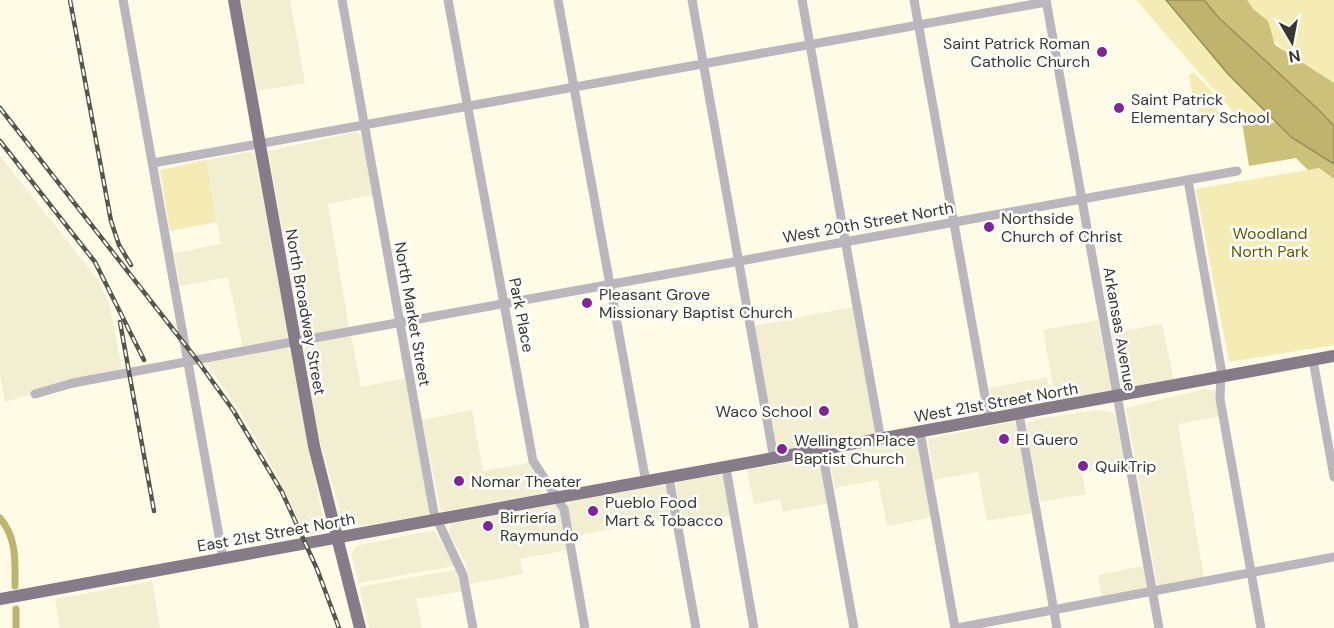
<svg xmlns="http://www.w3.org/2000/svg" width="1334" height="628" viewBox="0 0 1334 628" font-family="'DM Sans',sans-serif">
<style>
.built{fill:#f2eed2}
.green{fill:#f4ecb4}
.forest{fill:#ccc17b}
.water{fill:#beb46e;stroke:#968f5b;stroke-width:1.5}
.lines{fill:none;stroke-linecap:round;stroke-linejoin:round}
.canal{stroke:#beb46e;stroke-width:7}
.minor{stroke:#bbb5bd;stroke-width:9}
.major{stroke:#867c89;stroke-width:12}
.rail-casing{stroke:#57564c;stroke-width:4.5}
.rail{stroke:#fff;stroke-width:2;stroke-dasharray:7;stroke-linecap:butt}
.poi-dot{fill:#7e2694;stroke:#fff;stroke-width:2}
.labels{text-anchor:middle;stroke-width:5;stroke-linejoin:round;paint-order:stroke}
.poi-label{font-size:16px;fill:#393830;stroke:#fff;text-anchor:start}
.street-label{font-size:16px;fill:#393830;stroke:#fff}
.park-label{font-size:16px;fill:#645800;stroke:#fff}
</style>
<rect width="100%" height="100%" fill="#fefbe6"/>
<g class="built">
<path d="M241,0h49l15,83 -48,8z"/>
<path d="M356,132l6,4 11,59 -45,9 21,123 -48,9 -33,-185z"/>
<path d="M249,152l6,3 33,181 -1,3 -44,9 -15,-71 -48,9 -6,-33 47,-9 -15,-84z"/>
<path d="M0,156l98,124 11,23 13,65 -117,34 -5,-27z"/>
<path d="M853,307l22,123 -1,4 -96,18 -24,-126z"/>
<path d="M1098,320l13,70 -55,12 -13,-72z"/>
<path d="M1162,324l12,56 -51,8 -12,-55z"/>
<path d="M351,335l10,52 45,-9 23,132 -2,5 -73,12 -5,-1 -7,-8 -25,-87 -13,-82 3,-5z"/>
<path d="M284,348l4,1 3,6 34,174 -1,3 -18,4 -28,-59 -38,-66 -34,-48z"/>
<path d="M1047,377l4,25 -57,9 -5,-23z"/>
<path d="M1205,389l10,2 5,25 -42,8 26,154 -41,8 -6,-2 -31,-176z"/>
<path d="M472,410l11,61 46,-8 11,21 1,10 -100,18 -19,-92z"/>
<path d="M1098,410l14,2 4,6 9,47 -43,8 4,21 -46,8 -14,-78 11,-5z"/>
<path d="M1011,422l6,2 16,89 -46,8 -9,-49 -44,8 -6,-41z"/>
<path d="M915,439l3,1 15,77 -46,9 -9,-46 -43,8 -6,-27 3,-6z"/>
<path d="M815,457l4,1 10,45 -46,9 -3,-13 -26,5 -7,-34z"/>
<path d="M720,474l4,3 7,39 -48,8 -7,-39 3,-3z"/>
<path d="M662,485l5,3 6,29 -99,19 -6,-30 3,-5z"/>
<path d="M555,504l5,4 8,42 -48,9 3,15 -53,10 -4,-20 -17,-31 2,-10z"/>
<path d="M434,530l21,36 -96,17 -8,-28 5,-9z"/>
<path d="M1144,566l3,22 -45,10 -4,-23z"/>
<path d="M453,570h4l6,21 -47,8 6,29h-53l-10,-41z"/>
<path d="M152,581l8,47h-100l-5,-29z"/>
</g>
<g class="green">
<path d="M1136,0h30l62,74 48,48 -13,3 -21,-3z"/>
<path d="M1239,0h95v97l-31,-24z"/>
<path d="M1194,72l22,24 -11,7 -11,2 -5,-30z"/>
<path d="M1216,105l3,11 -18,4 -3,-11z"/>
<path d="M206,160l11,62 -47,9 -10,-61z"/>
<path d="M1319,168l15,11v166l-105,17 -33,-173z"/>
</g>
<g class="forest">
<path d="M1204,0h43l6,9 15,12 7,24 59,38v43l-115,-108z"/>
<path d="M1242,122l21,3 13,-3 15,15 43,27v15l-15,-11 -11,2 -12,-12 -47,8z"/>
</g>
<path class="water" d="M1166,0h38l15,18 102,94 13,14v38l-43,-27 -63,-63z"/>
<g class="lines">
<g class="canal">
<path d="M0,518c17,20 15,43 15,68"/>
<path d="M16,609v19"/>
</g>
<g class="minor">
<path d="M123,0l100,558"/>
<path d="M342,0l92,513 29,62 10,53"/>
<path d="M448,0l85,461 31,48 21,119"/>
<path d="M558,0l88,482"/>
<path d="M692,0l82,459"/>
<path d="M802,0l79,440"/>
<path d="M914,0l75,419"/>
<path d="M1046,0l113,628"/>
<path d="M153,163l893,-161"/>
<path d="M1188,180l33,188 -1,31 41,229"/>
<path d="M1313,360l21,117"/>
<path d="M35,394l38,-11 230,-43 934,-169"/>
<path d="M1019,414l38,214"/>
<path d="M920,432l35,196"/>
<path d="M822,450l32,178"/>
<path d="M726,468l28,160"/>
<path d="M669,478l27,150"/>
<path d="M957,628l377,-71"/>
</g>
<g class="major">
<path d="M234,0l80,446 46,182"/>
<path d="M0,599l1334,-243"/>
</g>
<defs>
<g id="rail">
<path d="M70,0l41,221 8,24 12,20"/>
<path d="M0,108l197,252 36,50 49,82 35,77 22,59"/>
<path d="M0,141l95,121 49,98"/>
<path d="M120,322l34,189"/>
</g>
</defs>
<use href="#rail" class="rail-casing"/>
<use href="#rail" class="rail"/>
</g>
<g class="poi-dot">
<circle cx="1102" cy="52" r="6"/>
<circle cx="1119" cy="108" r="6"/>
<circle cx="989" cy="227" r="6"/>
<circle cx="587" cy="303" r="6"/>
<circle cx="824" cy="411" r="6"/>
<circle cx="1004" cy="439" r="6"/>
<circle cx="782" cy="449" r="6"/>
<circle cx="1083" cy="466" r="6"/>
<circle cx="459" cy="481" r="6"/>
<circle cx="593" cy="511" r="6"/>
<circle cx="488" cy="526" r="6"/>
</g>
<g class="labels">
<g class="poi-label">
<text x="1090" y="49" text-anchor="end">Saint Patrick Roman<tspan x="1090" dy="18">Catholic Church</tspan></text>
<text x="1131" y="105">Saint Patrick<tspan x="1131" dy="18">Elementary School</tspan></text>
<text x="1001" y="224">Northside<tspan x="1001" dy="18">Church of Christ</tspan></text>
<text x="599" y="300">Pleasant Grove<tspan x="599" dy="18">Missionary Baptist Church</tspan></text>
<text x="812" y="417" text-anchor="end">Waco School</text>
<text x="1016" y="445">El Guero</text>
<text x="794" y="446">Wellington Place<tspan x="794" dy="18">Baptist Church</tspan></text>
<text x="1095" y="472">QuikTrip</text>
<text x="471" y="487">Nomar Theater</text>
<text x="605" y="508">Pueblo Food<tspan x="605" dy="18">Mart &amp; Tobacco</tspan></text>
<text x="500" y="523">Birriería<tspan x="500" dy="18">Raymundo</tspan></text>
</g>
<g class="street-label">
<text transform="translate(868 222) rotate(-10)" y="6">West 20th Street North</text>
<text transform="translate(306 312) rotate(80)" y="6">North Broadway Street</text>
<text transform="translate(413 314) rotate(80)" y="6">North Market Street</text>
<text transform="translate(522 315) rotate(79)" y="6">Park Place</text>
<text transform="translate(1120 329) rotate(80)" y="6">Arkansas Avenue</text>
<text transform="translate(996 402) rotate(-10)" y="6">West 21st Street North</text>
<text transform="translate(276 532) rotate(-10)" y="6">East 21st Street North</text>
</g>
<g class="park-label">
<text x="1270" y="239">Woodland<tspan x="1270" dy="18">North Park</tspan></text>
</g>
</g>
<g transform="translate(1292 42) rotate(170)" stroke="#ffffff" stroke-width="4.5" paint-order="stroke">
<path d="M0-4.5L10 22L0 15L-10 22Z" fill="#393830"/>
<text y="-9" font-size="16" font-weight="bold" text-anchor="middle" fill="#393830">N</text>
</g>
</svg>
